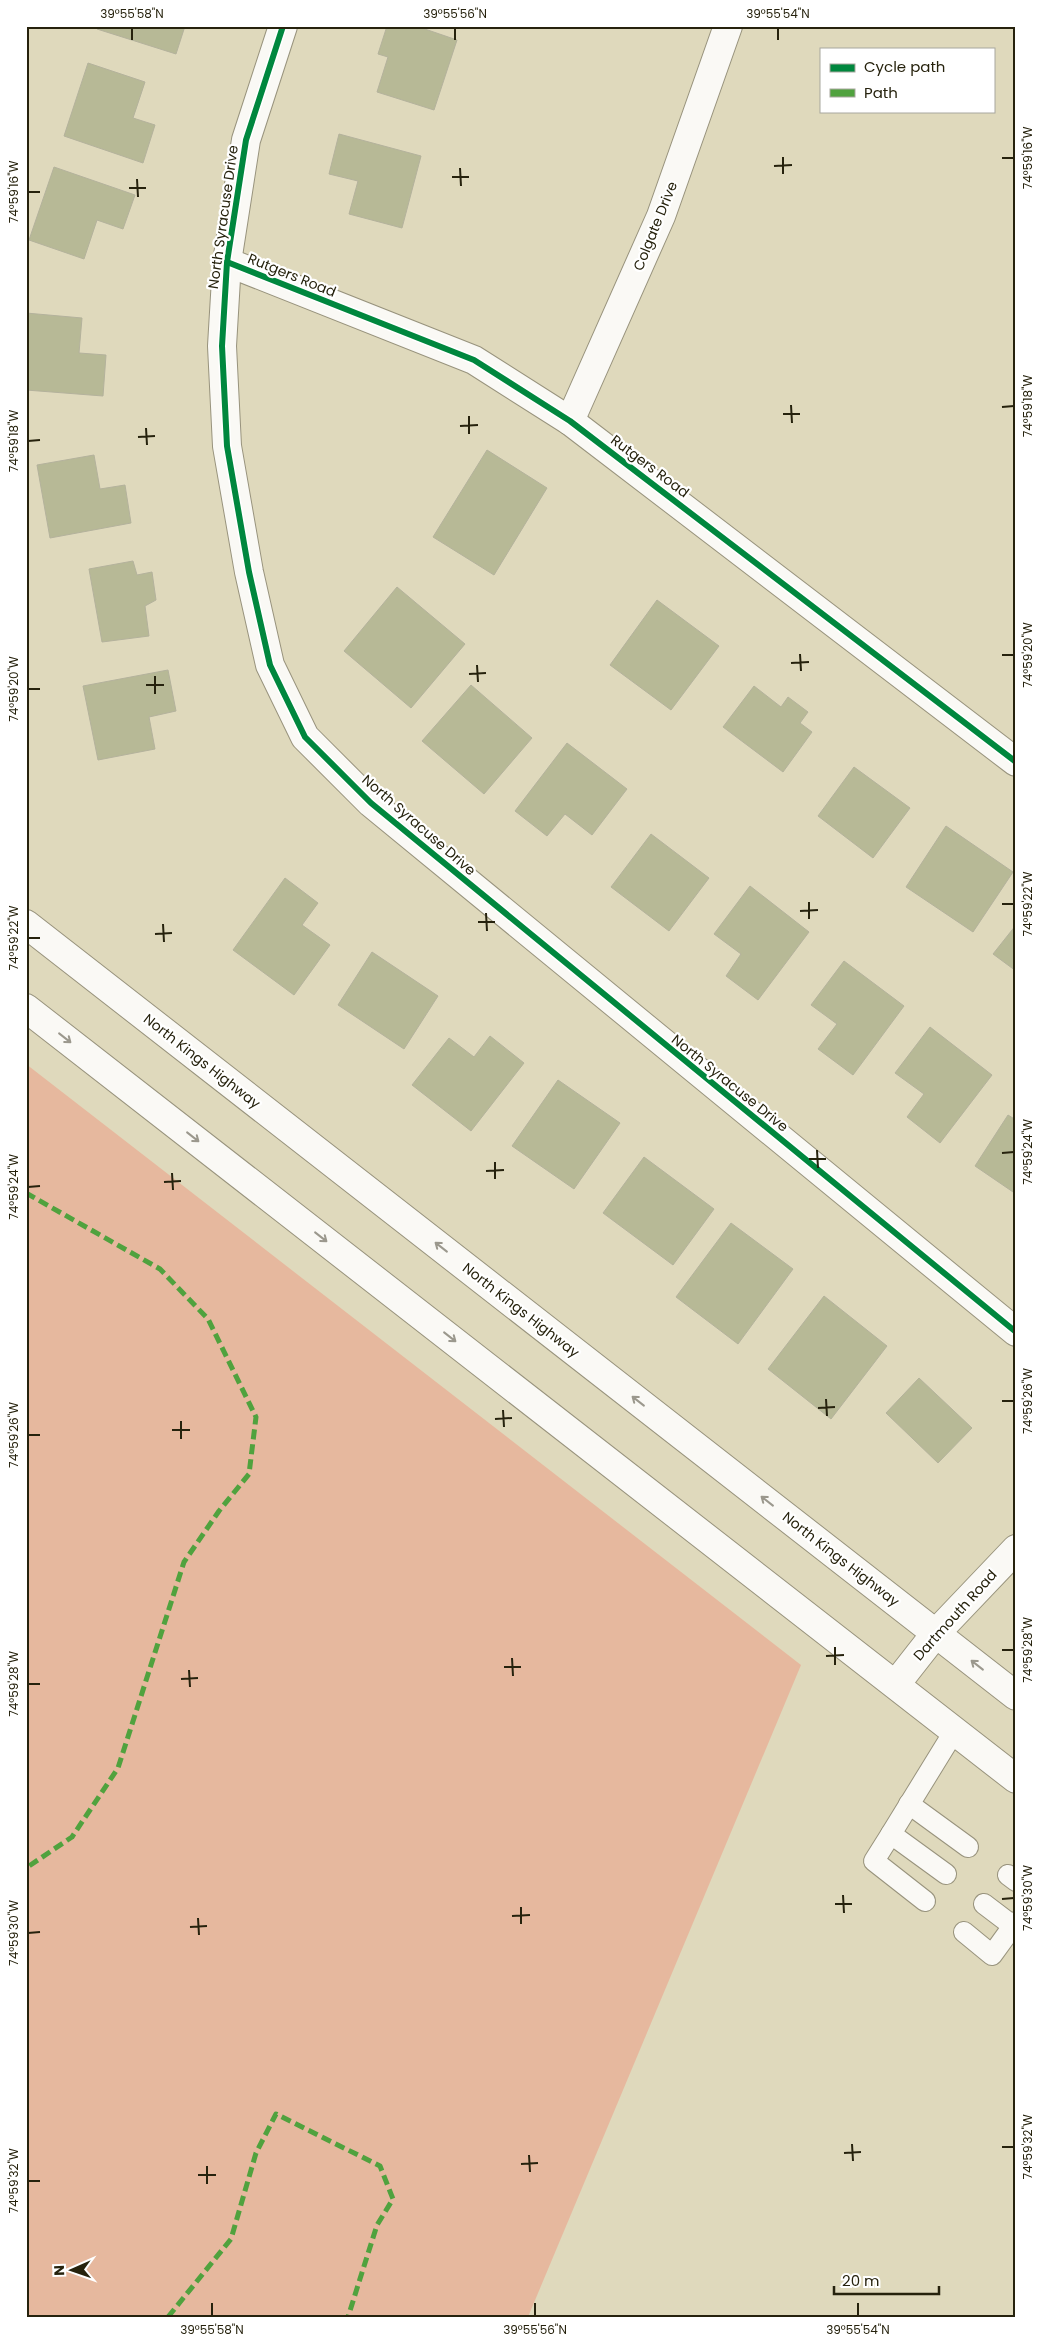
<svg xmlns="http://www.w3.org/2000/svg" width="1042" height="2343" viewBox="0 0 1042 2343" font-family="Poppins,sans-serif">
<style>
.green{fill:#e6b89e}
.building{fill:#b7b996;stroke:#b4b29c}
.lines{fill:none;stroke-linecap:round;stroke-linejoin:round}
.service-casing{stroke:#98937d;stroke-width:22}
.minor-casing{stroke:#98937d;stroke-width:30}
.primary-casing{stroke:#98937d;stroke-width:30}
.service{stroke:#faf9f5;stroke-width:20}
.minor{stroke:#faf9f5;stroke-width:28}
.primary{stroke:#faf9f5;stroke-width:28}
.quiet{stroke:#50a23e;stroke-width:5;stroke-dasharray:10 5;stroke-linecap:butt}
.cycleway-casing{stroke:#fff;stroke-width:9}
.cycleway{stroke:#00873e;stroke-width:6}
.oneway{stroke:#9b988d}
.ticks{fill:none;stroke:#26220d;stroke-width:2}
.labels{text-anchor:middle;stroke-width:4.5;stroke-linejoin:round;paint-order:stroke}
.street-label{font-size:14px;fill:#26220d;stroke:#fff}
.neatline{fill:none;stroke:#26220d;stroke-width:2}
.ticks-label{font-size:12px;text-anchor:middle;fill:#26220d}
</style>
<rect width="100%" height="100%" fill="#dfd9bc"/>
<path class="green" d="M26,1064l775,601 -273,652h-502z"/>
<g class="building">
<path d="M98,26h87l-9,28 -79,-25z"/>
<path d="M387,26h29l41,14 -23,70 -57,-18 11,-35 -10,-3z"/>
<path d="M88,63l57,19 -12,36 22,7 -12,38 -79,-27z"/>
<path d="M339,134l82,22 -19,72 -53,-14 9,-33 -29,-7z"/>
<path d="M54,167l81,28 -12,34 -26,-9 -13,39 -55,-19z"/>
<path d="M26,313l56,5 -3,35 27,2 -3,41 -77,-6z"/>
<path d="M487,450l60,38 -53,87 -61,-38z"/>
<path d="M94,455l6,34 25,-4 6,38 -81,15 -13,-73z"/>
<path d="M133,561l4,14 15,-3 4,28 -11,6 4,30 -47,6 -13,-73z"/>
<path d="M397,587l68,57 -54,64 -67,-57z"/>
<path d="M657,600l62,46 -48,64 -61,-45z"/>
<path d="M168,670l8,41 -27,6 6,32 -57,11 -15,-74z"/>
<path d="M471,685l61,53 -48,56 -62,-53z"/>
<path d="M754,686l27,21 7,-10 20,15 -8,11 12,9 -29,40 -60,-45z"/>
<path d="M567,743l60,46 -35,46 -27,-21 -18,22 -32,-25z"/>
<path d="M854,767l56,41 -37,50 -55,-42z"/>
<path d="M946,826l67,46 -40,60 -67,-45z"/>
<path d="M651,834l58,44 -40,53 -58,-44z"/>
<path d="M285,878l33,25 -16,22 28,20 -36,50 -61,-45z"/>
<path d="M750,886l59,46 -51,68 -32,-24 15,-22 -27,-20z"/>
<path d="M1016,925v46l-23,-17z"/>
<path d="M372,952l66,44 -34,53 -66,-44z"/>
<path d="M844,961l60,45 -51,69 -35,-26 19,-25 -26,-19z"/>
<path d="M930,1027l62,48 -52,68 -33,-26 17,-23 -29,-21z"/>
<path d="M490,1036l34,27 -53,68 -59,-46 37,-47 25,19z"/>
<path d="M558,1080l62,43 -46,66 -62,-43z"/>
<path d="M1008,1115l8,5v74l-41,-28z"/>
<path d="M644,1157l70,52 -41,56 -70,-52z"/>
<path d="M731,1223l62,46 -55,75 -62,-47z"/>
<path d="M824,1296l63,50 -56,73 -63,-50z"/>
<path d="M919,1378l53,50 -34,35 -52,-50z"/>
</g>
<g class="lines">
<defs>
<g id="service">
<path d="M909,1804l59,43"/>
<path d="M891,1834l-17,27 51,40"/>
<path d="M946,1874l-55,-40 64,-104"/>
<path d="M1008,1875l8,6"/>
<path d="M984,1904l29,22 3,-4"/>
<path d="M964,1932l28,23 21,-29"/>
</g>
<g id="minor">
<path d="M283,26l-37,114 -19,122 -5,84 5,100 22,126 21,93 35,72 66,66 645,529"/>
<path d="M227,262l247,98 96,61 446,341"/>
<path d="M570,421l91,-205 67,-190"/>
<path d="M896,1684l40,-51 80,-84"/>
</g>
<g id="primary">
<path d="M26,924l990,772"/>
<path d="M26,1008l990,771"/>
</g>
</defs>
<use href="#service" class="service-casing"/>
<use href="#minor" class="minor-casing"/>
<use href="#primary" class="primary-casing"/>
<use href="#service" class="service"/>
<use href="#minor" class="minor"/>
<use href="#primary" class="primary"/>
<g class="quiet">
<path d="M26,1193l134,76 48,50 48,98 -7,57 -30,37 -35,51 -66,206 -46,69 -46,31"/>
<path d="M168,2317l63,-78 25,-86 20,-39 104,52 13,33 -16,26 -29,92"/>
</g>
<defs>
<g id="cycleway">
<path d="M283,26l-37,114 -19,122 -5,84 5,100 22,126 21,93 35,72 66,66 645,529"/>
<path d="M227,262l247,98 96,61 446,341"/>
</g>
</defs>
<use href="#cycleway" class="cycleway-casing"/>
<use href="#cycleway" class="cycleway"/>
</g>
<defs><path id="oneway-shaft" d="M-6 0H5M1.5-3L5.5 0L1.5 3" fill="none" stroke-width="1.6" stroke-linecap="round" stroke-linejoin="round" transform="scale(1.25)"/></defs>
<g class="oneway">
<use href="#oneway-shaft" transform="translate(65 1038) rotate(38)"/>
<use href="#oneway-shaft" transform="translate(193 1137) rotate(38)"/>
<use href="#oneway-shaft" transform="translate(321 1237) rotate(38)"/>
<use href="#oneway-shaft" transform="translate(441 1247) rotate(-142)"/>
<use href="#oneway-shaft" transform="translate(450 1337) rotate(38)"/>
<use href="#oneway-shaft" transform="translate(638 1401) rotate(-142)"/>
<use href="#oneway-shaft" transform="translate(767 1501) rotate(-142)"/>
<use href="#oneway-shaft" transform="translate(977 1665) rotate(-142)"/>
</g>
<path class="ticks" d="M132,28v12M455,28v12M778,28v12M783,157v17M1002,158h12M774,166l18,-1M460,168l1,18M452,177h17M137,179l1,18M129,188h17M28,192h12M791,405l1,18M1002,407l12,-1M783,414h17M469,416v18M460,426l18,-1M146,428l1,17M138,437l17,-1M28,441l12,-1M800,654l1,17M1002,655h12M791,663l18,-1M477,665l1,17M469,674l17,-1M155,676v18M146,685h18M28,689h12M809,902v17M1002,904h12M800,911l18,-1M486,913l1,18M478,922h17M163,924l1,18M155,934l17,-1M28,938h12M817,1150l1,18M1002,1153l12,-1M809,1159h17M495,1162v17M486,1171l18,-1M172,1173l1,17M164,1182l17,-1M28,1187l12,-1M826,1399l1,17M1002,1401h12M818,1408l17,-1M503,1410l1,17M495,1419l17,-1M181,1421v18M172,1430h18M28,1435h12M835,1647v18M1002,1650h12M826,1656l18,-1M512,1658l1,18M504,1667h17M189,1670l1,17M181,1679l17,-1M28,1684h12M843,1895l1,18M1002,1899l12,-1M835,1904h17M521,1907v17M512,1916l18,-1M198,1918l1,17M190,1927l17,-1M28,1933l12,-1M852,2144l1,17M1002,2147h12M844,2153l17,-1M529,2155l1,17M521,2164l17,-1M207,2166v18M198,2175h18M28,2181h12M212,2303v13M535,2303v13M858,2303v13"/>
<g class="labels">
<g class="street-label">
<text transform="translate(223 217) rotate(-82)" y="5">North Syracuse Drive</text>
<text transform="translate(655 226) rotate(-68)" y="5">Colgate Drive</text>
<text transform="translate(292 275) rotate(22)" y="5">Rutgers Road</text>
<text transform="translate(650 466) rotate(37)" y="5">Rutgers Road</text>
<text transform="translate(419 825) rotate(41)" y="5">North Syracuse Drive</text>
<text transform="translate(202 1061) rotate(38)" y="5">North Kings Highway</text>
<text transform="translate(730 1083) rotate(39)" y="5">North Syracuse Drive</text>
<text transform="translate(521 1310) rotate(38)" y="5">North Kings Highway</text>
<text transform="translate(841 1559) rotate(38)" y="5">North Kings Highway</text>
<text transform="translate(955 1615) rotate(-48)" y="5">Dartmouth Road</text>
</g>
</g>
<rect width="1042" height="2343" fill="none" stroke="#ffffff" stroke-width="55"/>
<rect x="820" y="48" width="175" height="65" fill="#ffffff" stroke="#a8a79e"/>
<rect x="830" y="64" width="25" height="8" fill="#00873e" stroke="#a8a79e"/>
<text x="864" y="72" font-size="15" fill="#26220d">Cycle path</text>
<rect x="830" y="89" width="25" height="8" fill="#50a23e" stroke="#a8a79e"/>
<text x="864" y="98" font-size="15" fill="#26220d">Path</text>
<g transform="translate(72 2270) rotate(268)" stroke="#ffffff" stroke-width="4" paint-order="stroke">
<path d="M0-4L9 19L0 12L-9 19Z" fill="#26220d"/>
<text y="-8" font-size="14" font-weight="bold" text-anchor="middle" fill="#26220d">N</text>
</g>
<path d="M834 2286v8h105v-8" fill="none" stroke="#26220d" stroke-width="2.5"/>
<text x="842" y="2286" font-size="15" fill="#26220d" stroke="#ffffff" stroke-width="4" paint-order="stroke">20 m</text>
<rect x="28" y="28" width="986" height="2288" class="neatline"/>
<g class="ticks-label">
<text x="132" y="18">39°55'58"N</text>
<text x="455" y="18">39°55'56"N</text>
<text x="778" y="18">39°55'54"N</text>
<text transform="translate(1028 158) rotate(-90)" y="4">74°59'16"W</text>
<text transform="translate(14 192) rotate(-90)" y="4">74°59'16"W</text>
<text transform="translate(1028 406) rotate(-90)" y="4">74°59'18"W</text>
<text transform="translate(14 441) rotate(-90)" y="4">74°59'18"W</text>
<text transform="translate(1028 655) rotate(-90)" y="4">74°59'20"W</text>
<text transform="translate(14 689) rotate(-90)" y="4">74°59'20"W</text>
<text transform="translate(1028 904) rotate(-90)" y="4">74°59'22"W</text>
<text transform="translate(14 938) rotate(-90)" y="4">74°59'22"W</text>
<text transform="translate(1028 1152) rotate(-90)" y="4">74°59'24"W</text>
<text transform="translate(14 1187) rotate(-90)" y="4">74°59'24"W</text>
<text transform="translate(1028 1401) rotate(-90)" y="4">74°59'26"W</text>
<text transform="translate(14 1435) rotate(-90)" y="4">74°59'26"W</text>
<text transform="translate(1028 1650) rotate(-90)" y="4">74°59'28"W</text>
<text transform="translate(14 1684) rotate(-90)" y="4">74°59'28"W</text>
<text transform="translate(1028 1898) rotate(-90)" y="4">74°59'30"W</text>
<text transform="translate(14 1933) rotate(-90)" y="4">74°59'30"W</text>
<text transform="translate(1028 2147) rotate(-90)" y="4">74°59'32"W</text>
<text transform="translate(14 2181) rotate(-90)" y="4">74°59'32"W</text>
<text x="212" y="2334">39°55'58"N</text>
<text x="535" y="2334">39°55'56"N</text>
<text x="858" y="2334">39°55'54"N</text>
</g>
</svg>
